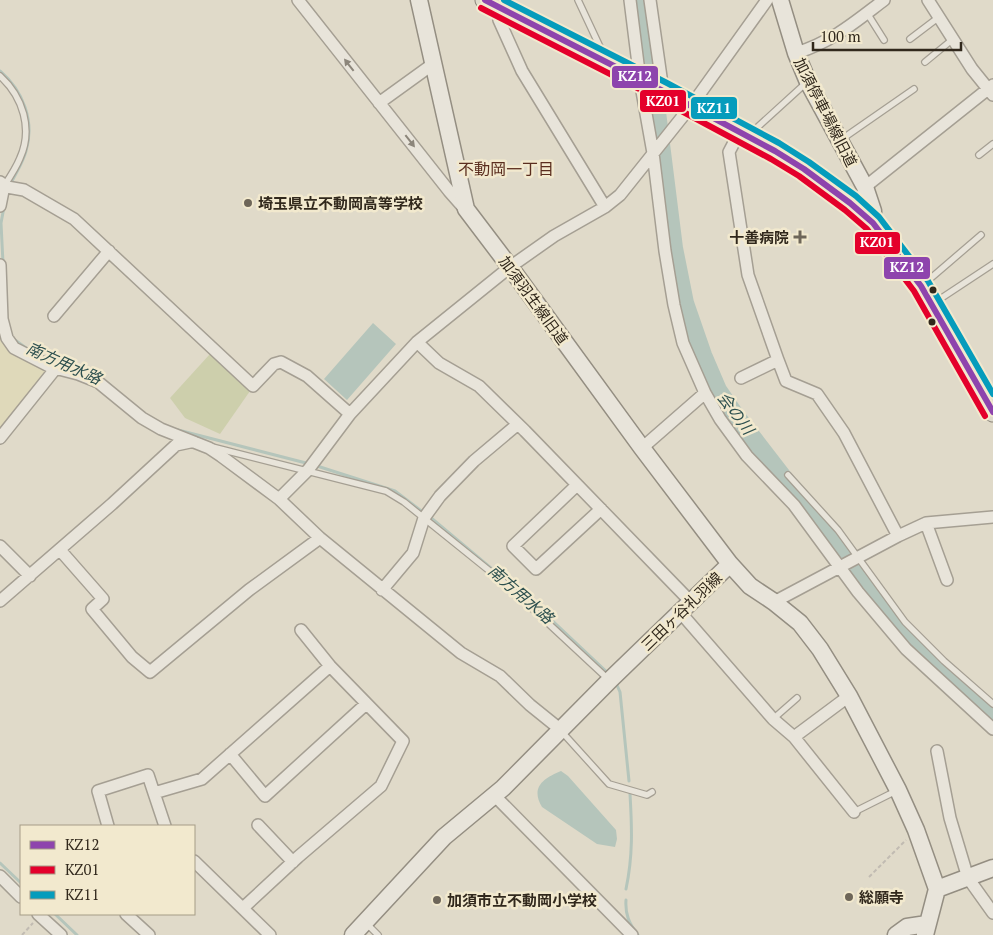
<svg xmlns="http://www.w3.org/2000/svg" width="993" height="935" font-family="'PT Serif','Noto Sans JP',serif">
<rect width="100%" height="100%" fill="#e0dac9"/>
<path fill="#dfd9ba" d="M0,335l7,12 40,24 -47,59z"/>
<path fill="#cdcfac" d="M210,354l40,37 -30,43 -35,-16 -15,-20z"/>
<path fill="#b5c5bb" d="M373,323l23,21 -49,56 -23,-21z
M561,771l7,5 48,54 1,9 -2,8 -18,-3 -55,-37c-12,-20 2,-29 19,-36z"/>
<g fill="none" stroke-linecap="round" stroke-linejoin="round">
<path stroke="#b5c5bb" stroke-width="3" d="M0,71c23,20 35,50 26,80 -3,11 -10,22 -15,32
M3,263l-2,-40 3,-16
M15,340l11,8
M42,356l39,11 22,12 8,7
M178,430l128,33
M317,466l78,25 29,22
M430,517l111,93 68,64
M616,683l4,9 9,89
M0,863l21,20
M626,889c7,-33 6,-61 4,-95
M626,900c-1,14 3,24 12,35
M55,914l22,21"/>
<path stroke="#b5c5bb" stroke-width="18" d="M641,0l12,80 21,168 11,55 18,52 15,35 18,26 111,144 41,49 1,4c32,37 67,70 104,102"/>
<g stroke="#a59f93" stroke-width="8">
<path id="lane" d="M578,0l22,47 1,7
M867,13l17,27
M910,39l29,-22
M925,62l28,-23
M0,76c23,21 33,53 20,82 -4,10 -10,19 -16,28
M750,134l56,-51
M842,139l72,-50
M979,155l14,-11
M924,284l57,-49
M934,303l59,-39
M212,447l174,44 18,11 103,83 101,94
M788,475l50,55 67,92 39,39 49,43
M773,719l24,-21
M562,732l47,52 38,11 5,-3
M854,812l42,-21
M367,924l11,11"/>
</g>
<g stroke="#a59f93" stroke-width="14">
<path id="street" d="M298,0l151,191 15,17
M630,0l10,80 13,73 12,98 9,54 9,38 22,50 15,26 27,37 47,49 64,87 48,57 87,80
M650,0l13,91
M928,0l44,69 21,26
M498,7l1,13 23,51 83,136
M796,53c36,-11 59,-31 88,-53
M379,103l54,-39
M739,133l-10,19 19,123 30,85
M0,182l7,5 17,3 50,29 179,167 21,-22 7,-2 26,14 43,38
M865,187l128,-102
M0,206l4,-20
M0,265l2,54 5,19 7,10 37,19 27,7 20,8 44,36 19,11 48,19 12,8 58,43 41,39 141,115 39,23 30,29 31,25
M54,316l55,-65
M417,342l22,21 40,23 46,45 165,170
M741,378l37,-18 8,21 31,13 27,39 54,103
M0,438l56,-70
M642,448l63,-55
M577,485l-64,61 23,23 65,-60
M279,499l29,-29 42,-56 67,-72 93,-75 44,-31 51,-29 15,-12 71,-89 76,-106
M926,523l21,57
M0,546l30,30
M60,550l43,49 -11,10 40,48 18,15 99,-82 71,-52
M382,590l31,-37 11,-35 16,-22 34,-35 44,-37
M0,601l112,-97 64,-59 14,-3h4
M774,602l124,-66 28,-13 67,-6
M680,612l93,107 21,18 60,75
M794,737l55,-41
M937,751l13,67 18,60 25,35
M230,754l35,42 101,-92
M154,793l48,-14 128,-113
M494,795l138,140
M258,825l35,37
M108,826l-10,-35 50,-16 17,51
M194,861l76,74
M0,876l21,21
M243,908l55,-51 83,-71 22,-45 -73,-75 -29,-36
M38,914l23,21
M126,914l23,21"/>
</g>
<g stroke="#948e82" stroke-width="19">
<path id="secondary" d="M419,0l47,209 44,58 132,181 88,116 20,22 24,16 26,21 20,26 29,47 49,94 18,40 21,59
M780,0l16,53 12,29 57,105 8,24v12
M937,889l56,-21
M353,935l91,-98 59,-49 108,-109 119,-115
M896,935l11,-8 20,-3
M925,935l12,-46"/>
</g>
<g stroke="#8a8479" stroke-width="21">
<path id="primary" d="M485,0l178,91 112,60 29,18 46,34 23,20 48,63 72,126"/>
</g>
<path stroke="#c1bbb2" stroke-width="2" stroke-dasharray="4 2.5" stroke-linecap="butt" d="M869,877l37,-37
M22,935l11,-12"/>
<use href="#lane" stroke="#e8e4da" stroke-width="5.5"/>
<use href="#street" stroke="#e8e4da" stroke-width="11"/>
<use href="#secondary" stroke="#e8e4da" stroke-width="16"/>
<use href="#primary" stroke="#dfdbcc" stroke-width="19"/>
<g stroke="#f2e9ce" stroke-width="10">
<path id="bus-1" d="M485,0l178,91 112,60 29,18 46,34 23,20 48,63 72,126"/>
</g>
<g stroke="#f2e9ce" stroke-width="10">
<path id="bus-2" d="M481,8l178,91 112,60 28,17 46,34 22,19 47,62 71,125"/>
</g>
<g stroke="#f2e9ce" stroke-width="10">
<path id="bus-3" d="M504,0l163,83 112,60 30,19 47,34 23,21 49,64 65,113"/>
</g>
<use href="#bus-1" stroke="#8e44ad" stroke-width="6"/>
<use href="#bus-2" stroke="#e4002b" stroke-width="6"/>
<use href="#bus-3" stroke="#059cbc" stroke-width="6"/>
</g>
<defs><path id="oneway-solid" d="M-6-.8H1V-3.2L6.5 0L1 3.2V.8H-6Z" transform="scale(1.25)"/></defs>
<g fill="#8c867b">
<use href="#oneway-solid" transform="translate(349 65) rotate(-128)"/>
<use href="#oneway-solid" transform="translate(410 141) rotate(52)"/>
</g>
<g fill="#6e6659" stroke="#f2e9ce" stroke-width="2">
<circle cx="248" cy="203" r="5"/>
<path d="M797.5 229.5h5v5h5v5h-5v5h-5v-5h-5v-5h5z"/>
<circle cx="849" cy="897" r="5"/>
<circle cx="437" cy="900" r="5"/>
</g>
<g fill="#31281c" stroke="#f2e9ce" stroke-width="2">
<circle cx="933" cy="290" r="4.5"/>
<circle cx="932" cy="322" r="4.5"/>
</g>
<g text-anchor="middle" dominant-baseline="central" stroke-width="5" stroke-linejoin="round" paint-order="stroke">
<g font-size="15" fill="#31281c" stroke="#f2e9ce">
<text transform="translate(826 112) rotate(63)">加須停車場線旧道</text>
<text transform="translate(534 300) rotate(54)">加須羽生線旧道</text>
<text transform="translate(681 611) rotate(-44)">三田ヶ谷礼羽線</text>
</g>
<g font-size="15" font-weight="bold" fill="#31281c" stroke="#f2e9ce" text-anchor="start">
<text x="258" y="203">埼玉県立不動岡高等学校</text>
<text x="789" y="237" text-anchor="end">十善病院</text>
<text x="859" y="897">総願寺</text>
<text x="447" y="900">加須市立不動岡小学校</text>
</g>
<g font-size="16" fill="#5b2e1f" stroke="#f2e9ce">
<text x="506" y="169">不動岡一丁目</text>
</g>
<g font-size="16" font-style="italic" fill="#2d504f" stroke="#f2e9ce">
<text transform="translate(64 363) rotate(24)">南方用水路</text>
<text transform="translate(736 413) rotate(53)">会の川</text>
<text transform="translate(521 594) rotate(41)">南方用水路</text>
</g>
</g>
<g stroke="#f2e9ce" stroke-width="2">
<rect x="611" y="65" width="48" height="24" rx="5" fill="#8e44ad"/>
<rect x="639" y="89" width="48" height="24" rx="5" fill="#e4002b"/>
<rect x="690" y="96" width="48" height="24" rx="5" fill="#059cbc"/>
<rect x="854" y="231" width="47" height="24" rx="5" fill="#e4002b"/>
<rect x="883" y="256" width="48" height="24" rx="5" fill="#8e44ad"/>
</g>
<g font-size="14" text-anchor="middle" font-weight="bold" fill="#fff">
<text x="635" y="81">KZ12</text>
<text x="663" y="106">KZ01</text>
<text x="714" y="113">KZ11</text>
<text x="877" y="247">KZ01</text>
<text x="907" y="272">KZ12</text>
</g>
<rect x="20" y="825" width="175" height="90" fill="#f2e9ce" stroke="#a59c87"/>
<rect x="30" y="841" width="25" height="8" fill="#8e44ad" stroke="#a59c87"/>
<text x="65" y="850" font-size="15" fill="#31281c">KZ12</text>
<rect x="30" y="866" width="25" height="8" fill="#e4002b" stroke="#a59c87"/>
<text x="65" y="875" font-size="15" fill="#31281c">KZ01</text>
<rect x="30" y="891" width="25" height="8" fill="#059cbc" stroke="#a59c87"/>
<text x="65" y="900" font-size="15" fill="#31281c">KZ11</text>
<path d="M813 42v8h148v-8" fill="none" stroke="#31281c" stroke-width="2.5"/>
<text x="820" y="42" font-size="15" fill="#31281c" stroke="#f2e9ce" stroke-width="4" paint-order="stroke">100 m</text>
</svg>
